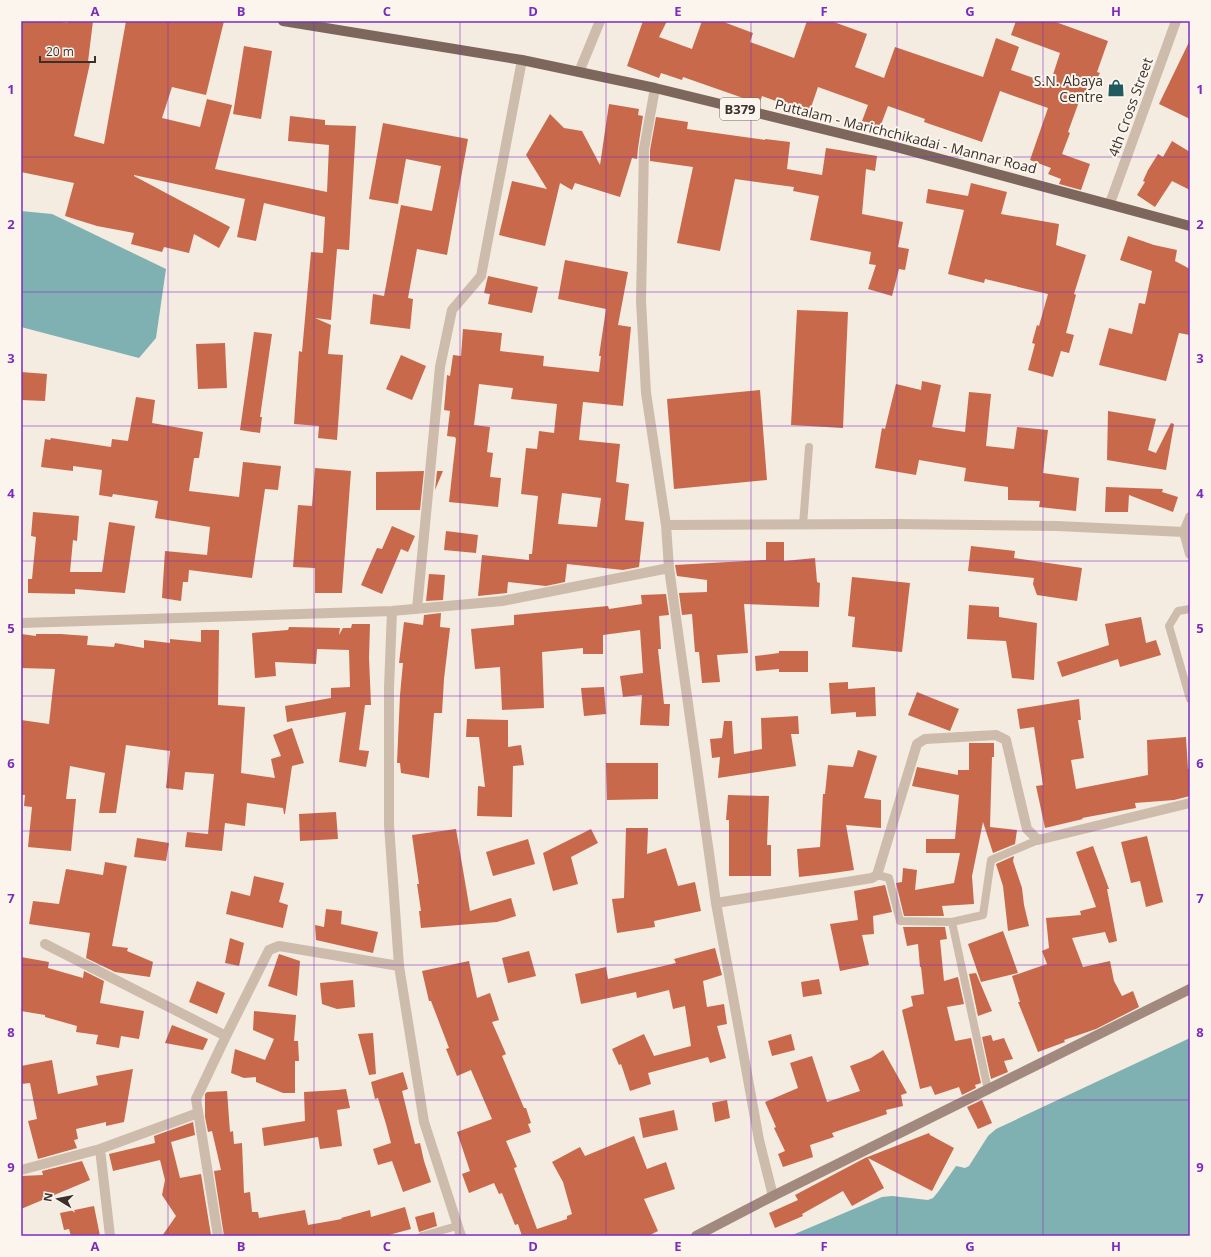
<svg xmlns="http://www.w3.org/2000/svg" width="1211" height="1257" font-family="'Open Sans',sans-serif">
<rect width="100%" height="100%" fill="#f4ebe1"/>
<path fill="#7fb0b2" d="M21,211l31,3 114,55 -10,69 -17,20 -118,-31z
M1190,1038v198h-400l92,-39 10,-1 36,4 5,-2 5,-6 18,-26 9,2 4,-2 19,-30 8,-7z"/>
<path fill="#c8694b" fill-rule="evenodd" d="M21,21h32l15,2v-2h25l-5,41 2,1 -16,73 30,8 22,-123h98l-18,74 -34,-8 -10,31 38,9 7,-28 25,6 -17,64 112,23 2,-47 -41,-4 2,-25 35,4v5l31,1 -7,124 -12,-1 -6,71 -16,-2 16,7 -3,29 15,1 -6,85 -19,-2 1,-12 -25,-2 5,-73 3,1 9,-100 12,1 2,-36 -61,-14 -8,38 -19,-4 8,-38 -111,-24v1l96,51 -11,21 -25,-14 -5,19 -25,-6 -2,5 -31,-8 3,-11 -37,-7 -32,-10 9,-33 -53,-11z
M643,21h24l-8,16 33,12 10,-28h19l32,12 -3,9 44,16 13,-37h24l36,13 -12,33 29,11 11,-31 88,30 13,-39 23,9 -8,23 39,14 10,-31 -49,-18 5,-14h37l55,20 -11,31 3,1 -14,25 -5,-2 -13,36 2,1 -8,21 28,10 -9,26 -22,-6 2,-5 -13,-5 3,-6 -21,-8 18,-52 -48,-17 -18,51 -58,-20 1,-3 -37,-13 -8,21 -18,-6 6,-16 -50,-18 -9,26 -47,-17 -3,9 -13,-4v-2l-63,-22 -1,3 -21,-7 -2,5 -32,-12z
M1190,40v79l-31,-15z
M244,46l28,5 -11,68 -28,-5z
M609,104l30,5 -1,6 5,1 -5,32 -1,11 -5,-1 -12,39 -45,-14 -3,7 -12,-7 -15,63 -46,-11 13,-54 35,8 -21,-34 24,-41 14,14 18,3 18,34z
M656,117l32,5 -1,7 78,11v-1l25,3 -3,27 35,6 4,-27 51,8 -2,15 -9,-2 -4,45 41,8 -5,25 11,2 -4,21 -6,-1 -7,27 -24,-7 8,-24 -7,-1 2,-12 -61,-12 9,-44 -26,-5 1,-4 -59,-8 -15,72 -43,-8 16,-76 -43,-6v-11z
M383,123l85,16 -21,116 -30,-6 -9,49 5,1 -3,30 -40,-5 3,-30 11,2 17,-91 31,6 9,-45 -35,-7 -8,45 -29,-5z
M1172,141l18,11v38l-18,-9 -17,26 -18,-12 8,-13 -2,-1 5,-11 10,-16 5,3z
M971,183l36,9 -6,22 58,10 -3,21 30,10 -12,39 2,1 -10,38 8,2 -5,18 -8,-2 -8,26 -25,-7 7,-26 -3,-1 5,-18 2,1 9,-32 -63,-15 -1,4 -36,-9 16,-64 -38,-7 2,-14 40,7z
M1128,236l26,9 23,5 -2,11 15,8v66l-11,-2 -13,48 -67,-16 10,-37 23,6 7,-31 6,1 7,-33 -32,-11z
M565,260l63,12 -10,53 13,2 -8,79 -40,-4 -4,38 41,4 -4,38 13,2 -4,36 19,2 -5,45 -16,3 -56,-6 -2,18 -19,4 -38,-4 -1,11 -29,3 4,-41 47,5v-6h3l6,-58 -17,-2 5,-46 11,1 2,-18 15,2 3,-29 -46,-5 2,-11 -34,-4 -5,41 16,2 -3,25 6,1 -3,24 11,1 -3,29 -49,-5 7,-63 -1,-2 -8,-1 3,-25 -6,-1 3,-35 3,1 3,-21 8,1 2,-27 39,4 -2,18 44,5 -1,10 56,6 2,-16h-2l7,-47 -48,-10zM562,493l39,5 -4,29 -39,-3z
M488,276l50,11 -6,26 -44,-9 2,-10 -6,-1z
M797,310l51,2 -5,116 -52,-3z
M254,332l18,2 -12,83h2l-2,16 -20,-3z
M225,343l2,45 -29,1 -2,-45z
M401,355l25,11 -14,34 -26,-11z
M21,372l26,2 -2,27 -24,-1z
M922,381l19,4 -9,42 33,5 4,-40 22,2 -5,52 28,3 3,-22 31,3 -5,43 36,5 -3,33 -37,-4 1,-6 -32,-1v-13l-44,-6 2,-13 -47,-8 -3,15 -41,-7 7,-40 3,1 11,-45 25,6z
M760,390l7,90 -93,9 -7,-90z
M136,397l19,3 -3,23 51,9 -4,26h-5l-5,33 50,6 4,-35 38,4 -3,24 -13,-1 -13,89 -63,-8 -1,12h-5l-2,19 -19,-3 3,-47 42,4 3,-28 -55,-9 3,-17 -45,-7 -1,3 -13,-2 3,-25 -29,-4v5l-32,-4 4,-28 5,1 1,-2 60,9 1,-8 16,2z
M1108,411l48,8 -8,31 8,3 15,-30 3,1 -8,46 -59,-10z
M315,468l36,3 -9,122h-27v-25l-22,-1 5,-62 14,1z
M424,471l-4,39h-44v-38z
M437,471h6l-8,19z
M1106,487l57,2 -1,3 16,5 -5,15 -44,-17 -1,17h-23z
M33,512l46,4 -2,25 -4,-1 -3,32h32l7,-50 26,4 -10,67 -50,-4v5l-47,-1v-14h4l4,-42 -5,-1z
M392,526l23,10 -7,16 -7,-3 -19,45 -21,-9 16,-37 5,1z
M446,531l32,4 -2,18 -32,-3z
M766,542h18v19l31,-3 2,24 3,1 -1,24 -75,-3 4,49 -31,2 3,27 -18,1 -3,-31h-4l-3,-38 -10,1 -3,-22 28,-1v-12l-30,-4 -2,-11 91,-5z
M971,546l44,5 -1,7 68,10 -5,33 -40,-6 -4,-11 1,-6 -66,-7z
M429,574l16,1 -2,25 -17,1z
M852,577l58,6 -8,69 -50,-5 3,-30 -7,-1z
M666,594l3,21 -10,1 2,33h-3l6,55h6l-1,22 -29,-1 2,-30 -19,2 -3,-21 23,-3 -3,-43 -37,5v19h-20v-6l-41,4 2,56 -42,2 -2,-43 -25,2 -4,-40 43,-4v-10l94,-9 1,3 33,-5 -1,-9z
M969,605l30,2v10l38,6 -3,57 -22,-2 -6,-37 -39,-2z
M441,613l-1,14 10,1 -6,51 -2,34h-8l-5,65 -28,-5 -1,-10h-3l3,-68 3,-32h-4l5,-41 19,3 1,-10z
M1141,617l5,26 10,-3 5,15 -41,12 -2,-8 -56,18 -5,-15 52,-17 -4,-21z
M352,624h18l-1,34 2,47h-6l-6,45 10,1 -3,16 -27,-5 7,-50 -59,10 -2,-16 46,-8v-10l19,-1 -1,-37 -32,-1 -1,15 -41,-2 1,14 -21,2 -3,-45 36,-3 1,-3 51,1 -1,7 4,-7h8z
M201,630h18l-1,75 27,2 -4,66 34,5 -4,-19 10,-3 -8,-21 19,-7 12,35 -12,3 -7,48h-1l-1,-6 -36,-5 -2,23 -20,-3 -3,28 -37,-4 2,-15 21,2 6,-60 -29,-2 -2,18 -17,-2 4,-37 -44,-6 -10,68h-17l6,-40 -35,-7 -4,33h10l-5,52 -43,-4 4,-40 -8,-1 1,-11h-4v-75l28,4 6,-55 -34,-1v-34l15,2v-2h25l27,2 -1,9 27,2 1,-4 29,5v-8l26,3v-4l31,3z
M779,651h29v21h-29v-3l-23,2 -1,-15 24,-3z
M848,682v7l27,-2 1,29 -20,1v-5l-25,2 -2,-31z
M604,687l2,27 -22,2 -3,-28z
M917,692l42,17 -9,22 -42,-16z
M1079,699l2,21h-3l6,38 -13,2 5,29 72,-14 -1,-35 39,-3 2,32h2v27l-16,4 -39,3 1,5 -54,10 1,1 -38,9 -9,-42 7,-1 -9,-58 -14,2 -3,-20z
M798,716l1,18h-8l5,32 -78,12 2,-21 -8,1 -2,-19 12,-1 2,-17h8l2,33 28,-5 -1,-31z
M467,719l41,1v27l13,-2 3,20 -11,1 -1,51 -35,-1 1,-30 7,1 -6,-50h-13z
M969,743h25v14h-2l-2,70 27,3 -2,14 -22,9 -10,-31 -11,54 2,28 -32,2 2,10h-40l-8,-33 6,-1 1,-14 14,2 -2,20 39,-7 6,-30h-34v-14h29l4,-44 -47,-9 5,-19 41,8v-5h11z
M858,750l19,6 -13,42 17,2v28l-35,-3 8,45 -21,3 -34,4 -2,-28 23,-2 3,-53h2l3,-29 25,2z
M606,763h52v36l-51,1z
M728,795l41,1 -2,49h4v31h-42v-56h-3z
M336,812l2,27 -38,2 -1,-27z
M626,828h22l-1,26 19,-6 12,38 17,-4 6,29 -47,10 1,6 -38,6 -5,-34 12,-1z
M456,829l14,82 41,-13 5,18 -19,6 -76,6 -2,-17h2l-4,-27h2l-7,-49z
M591,829l7,14 -27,14 7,27 -25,7 -10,-38z
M1147,836l16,66 -17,5 -6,-26 -9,2 -10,-41z
M137,838l32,5 -3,18 -32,-4z
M528,839l7,25 -42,12 -7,-24z
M1093,846l16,43h-2l10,52 -8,2 -4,-11 -33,6 11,29 27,-6 4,20 8,15 11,-5 6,16 -43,22 -32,11 1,2 -27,10 -20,-50h2l-8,-26 35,-12 -5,-13 7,-3 -3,-30 35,-3 -1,-4 16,-4 -20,-55z
M1014,856l-1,5 9,27 2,17 5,21 -21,5 -5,-45 -7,-22z
M105,862l22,4 -15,80 16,2 -1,3 26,11 -3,15 -35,-5 -29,-14 4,-25 -61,-9 4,-23 26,3 7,-35 37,6z
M254,876l30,7 -5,19 9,3 -5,23 -57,-14 5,-23 19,5z
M885,885l7,27 -19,4 1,18 -12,1 7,30 -29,6 -10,-47 28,-4 -4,-29z
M326,909l16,2 -1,13 37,8 -5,21 -57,-13 -1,-15 9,2z
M903,927h42l2,12 -7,1 4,41 14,-4 6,27 -17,3 8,34 16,-3 10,45 -6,2 1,3 -14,7 -3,-8 -24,8 -4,-9 -11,3 -18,-79 11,-4 -2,-10 13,-2 -3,-27h-1l-2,-23 -11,2z
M1003,931l15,42 -37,9 -13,-38z
M230,938l14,5 -5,23 -14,-3z
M715,948l7,27 -19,6 4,26 17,-3 3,20 -10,2 9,32 -16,5 -2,-6 -60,16 3,11 -21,7 -9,-27 -2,1 -7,-16 32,-15 10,22 37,-10 -6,-40 -12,3 -4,-19 -32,8 -1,-6 -55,12 -6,-30 31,-7 2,12 68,-16 -2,-4z
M529,951l7,25 -28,7 -6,-25z
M279,954l21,7 -3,35 -29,-10z
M21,957l28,5 -1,6 35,10 1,-7 20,10 -4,22 44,8 -5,28 -18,-3 -2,12 -23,-4 2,-9 -22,-3 1,-6 -32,-9v-2l-24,-4z
M469,961l8,37 13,-5 9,27 -7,2 14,32 -4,2 22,52h2l5,15 -3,1 3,8 -25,9 11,26 -3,1 23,61 30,-10v-3l5,-2 -9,-32 -11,-20 28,-15 5,9 49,-20 13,33 19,-7 9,27 -31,10 14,32 -10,5h-126l-4,-12 -3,1 -13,-32 -3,1 -5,-11 -25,10 -7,-19 8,-3 -13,-39 35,-13 -21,-49 -14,6 -11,-27 3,-1 -18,-47h-2l-7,-30z
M976,973l16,38 -14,5 -9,-42z
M819,979l3,15 -19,3 -2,-15z
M353,980l2,27 -18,2 -15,-5 -2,-21z
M197,981l28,12 -8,21 -28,-12z
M254,1011l42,4 -2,26h4l1,20h-4v32h-12l-27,-11v-5l-12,1 -13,-5 4,-24 30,11 9,-21 -21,-9z
M172,1025l36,14 -5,11 -38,-7z
M373,1033l3,41 -7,1 -11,-41z
M791,1034l4,16 -23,6 -4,-15z
M991,1035l2,6 11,-3 9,21 -9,2 4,11 -17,7 -9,-42z
M883,1050l24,43 -6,2 2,11 -17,4 1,4 -55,19 2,4 -24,8 3,12 -30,10 -5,-13 7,-3 -11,-23 2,-1 -11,-25 33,-14 -8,-25 22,-7 15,46 33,-11 -10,-25 21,-8z
M52,1060l6,34 40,-9 -2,-9 37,-7 -9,53 -18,4v-4l-30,7 2,10 -4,1 3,8 -39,11 -10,-38 9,-2 -7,-36 -9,1v-18z
M403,1072l5,17 -6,2 13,53 5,-1 4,18 7,21 -28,10 -11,-31 -14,4 -5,-16 18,-6 -5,-19 -8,-26 -3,1 -4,-17z
M346,1089l4,19 -13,2 5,36 -22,3 -2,-12 -54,9 -2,-18 43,-7 -1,-29 33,-2z
M227,1091l3,41 3,-1 1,13 8,-1 2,50 6,-1 2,20h6l1,6 46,-8 3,15 34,-6 -1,-1 29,-8 1,7 34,-10 6,22 -26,7h-161l-10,-65 7,-1 -9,-39 -4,1 -3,-15v-23l2,-2z
M727,1100l3,18 -15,4 -3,-19z
M982,1100l10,23 -14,6 -11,-22z
M674,1110l4,20 -35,8 -4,-20z
M193,1122l2,13 -24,7 9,36 21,-4 10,61 -49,1 14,-20 -14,-21 3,-15 -5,-20 -47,11 -4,-17 46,-11 -1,-7z
M929,1133l1,2 24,13 -22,43 -64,-33 16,30 -32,18 -9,-15 -41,23 1,2 -28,12 -6,-15 29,-13 -3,-5 70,-37z
M82,1161l8,19 -69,29v-33l22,-1 -1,-4z
M94,1206l6,30h-29l-2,-7 -5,1 -4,-17z
M434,1212l3,14 -18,6 -4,-15z"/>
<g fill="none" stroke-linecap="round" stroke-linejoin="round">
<path stroke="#cdbbac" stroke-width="8" d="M803,525l6,-78
M1190,609l-12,2 -9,15 21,73
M877,875l12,3 11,43 52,1 31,-7 8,-55 47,-20
M952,922l36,168
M422,1236l35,-10"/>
<path stroke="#cdbbac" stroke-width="10" d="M579,72l21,-51
M655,88l-11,61 -3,152 5,92 20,132 3,43 47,335 43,237 14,56
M1110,203l66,-182
M1190,517l-6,15 6,22
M666,525l231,-1 160,2 127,6
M417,609l23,-242 12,-57 29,-34 41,-216
M392,611l-3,77v137l10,141 25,156 37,114
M21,623l371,-12 110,-10 167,-33
M716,903l156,-25 5,-3 40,-131 8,-5 71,-4 10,5 21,89 11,11 152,-37
M45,944l181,92
M100,1149l10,87
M21,1170l79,-21 98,-36
M218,1236l-22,-137 30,-63 43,-86 10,-4 120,20"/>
<path stroke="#a18a7d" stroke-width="10" d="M696,1236l77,-40 417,-207"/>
<path stroke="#7d675c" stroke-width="10" d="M283,21l239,39 133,28 241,59 294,79"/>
</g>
<path fill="none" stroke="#7b2cbf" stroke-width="1" stroke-opacity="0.55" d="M168,21v1215M314,21v1215M460,21v1215M606,21v1215M751,21v1215M897,21v1215M1043,21v1215M21,157h1169M21,292h1169M21,426h1169M21,561h1169M21,696h1169M21,831h1169M21,965h1169M21,1100h1169"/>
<defs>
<g id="shop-bare" transform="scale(1.38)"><path d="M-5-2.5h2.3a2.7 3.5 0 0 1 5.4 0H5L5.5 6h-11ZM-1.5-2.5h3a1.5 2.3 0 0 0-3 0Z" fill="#1f5a5e" stroke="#fbf5ee" stroke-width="2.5" paint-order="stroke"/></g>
</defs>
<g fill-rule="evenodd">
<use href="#shop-bare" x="1116" y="88"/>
</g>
<g text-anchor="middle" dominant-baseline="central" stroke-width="4" stroke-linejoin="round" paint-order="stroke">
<rect fill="#fbf5ee" stroke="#756b66" stroke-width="1" x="720" y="98" width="40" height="22" rx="3"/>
<g font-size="13" font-weight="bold" fill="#3b302b">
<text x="740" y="109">B379</text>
</g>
<g font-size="14" fill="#3b302b" stroke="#fbf5ee" text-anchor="end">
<text x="1103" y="80">S.N. Abaya<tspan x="1103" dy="16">Centre</tspan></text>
</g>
<g font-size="14" fill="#3b302b" stroke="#fbf5ee">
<text transform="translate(1130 107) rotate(-70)">4th Cross Street</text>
<text transform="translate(906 136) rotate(14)">Puttalam - Marichchikadai - Mannar Road</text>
</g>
</g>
<rect width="1211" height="1257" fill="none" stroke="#fbf5ee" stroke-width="44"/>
<g transform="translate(58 1199) rotate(280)" stroke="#fbf5ee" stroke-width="3" paint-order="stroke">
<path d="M0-3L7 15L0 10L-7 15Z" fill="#3b302b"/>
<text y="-6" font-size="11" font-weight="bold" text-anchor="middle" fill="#3b302b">N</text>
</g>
<path d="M40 56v6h55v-6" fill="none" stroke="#3b302b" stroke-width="2"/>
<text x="46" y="56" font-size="12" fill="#3b302b" stroke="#fbf5ee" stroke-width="3" paint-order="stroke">20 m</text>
<rect x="22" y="22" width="1167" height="1213" fill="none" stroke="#7b2cbf" stroke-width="1.5"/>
<g font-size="13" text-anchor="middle" font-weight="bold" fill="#7b2cbf">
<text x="95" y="16">A</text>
<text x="241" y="16">B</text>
<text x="387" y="16">C</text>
<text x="533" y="16">D</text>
<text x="678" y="16">E</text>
<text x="824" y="16">F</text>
<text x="970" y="16">G</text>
<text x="1116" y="16">H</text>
<text x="11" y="94">1</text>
<text x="1200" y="94">1</text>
<text x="11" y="229">2</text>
<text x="1200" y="229">2</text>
<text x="11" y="363">3</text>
<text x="1200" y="363">3</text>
<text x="11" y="498">4</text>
<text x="1200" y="498">4</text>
<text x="11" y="633">5</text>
<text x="1200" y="633">5</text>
<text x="11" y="768">6</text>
<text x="1200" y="768">6</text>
<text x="11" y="903">7</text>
<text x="1200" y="903">7</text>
<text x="11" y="1037">8</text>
<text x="1200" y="1037">8</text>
<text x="11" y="1172">9</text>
<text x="1200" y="1172">9</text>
<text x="95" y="1251">A</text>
<text x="241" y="1251">B</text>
<text x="387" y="1251">C</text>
<text x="533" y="1251">D</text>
<text x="678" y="1251">E</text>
<text x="824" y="1251">F</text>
<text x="970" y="1251">G</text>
<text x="1116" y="1251">H</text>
</g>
</svg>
